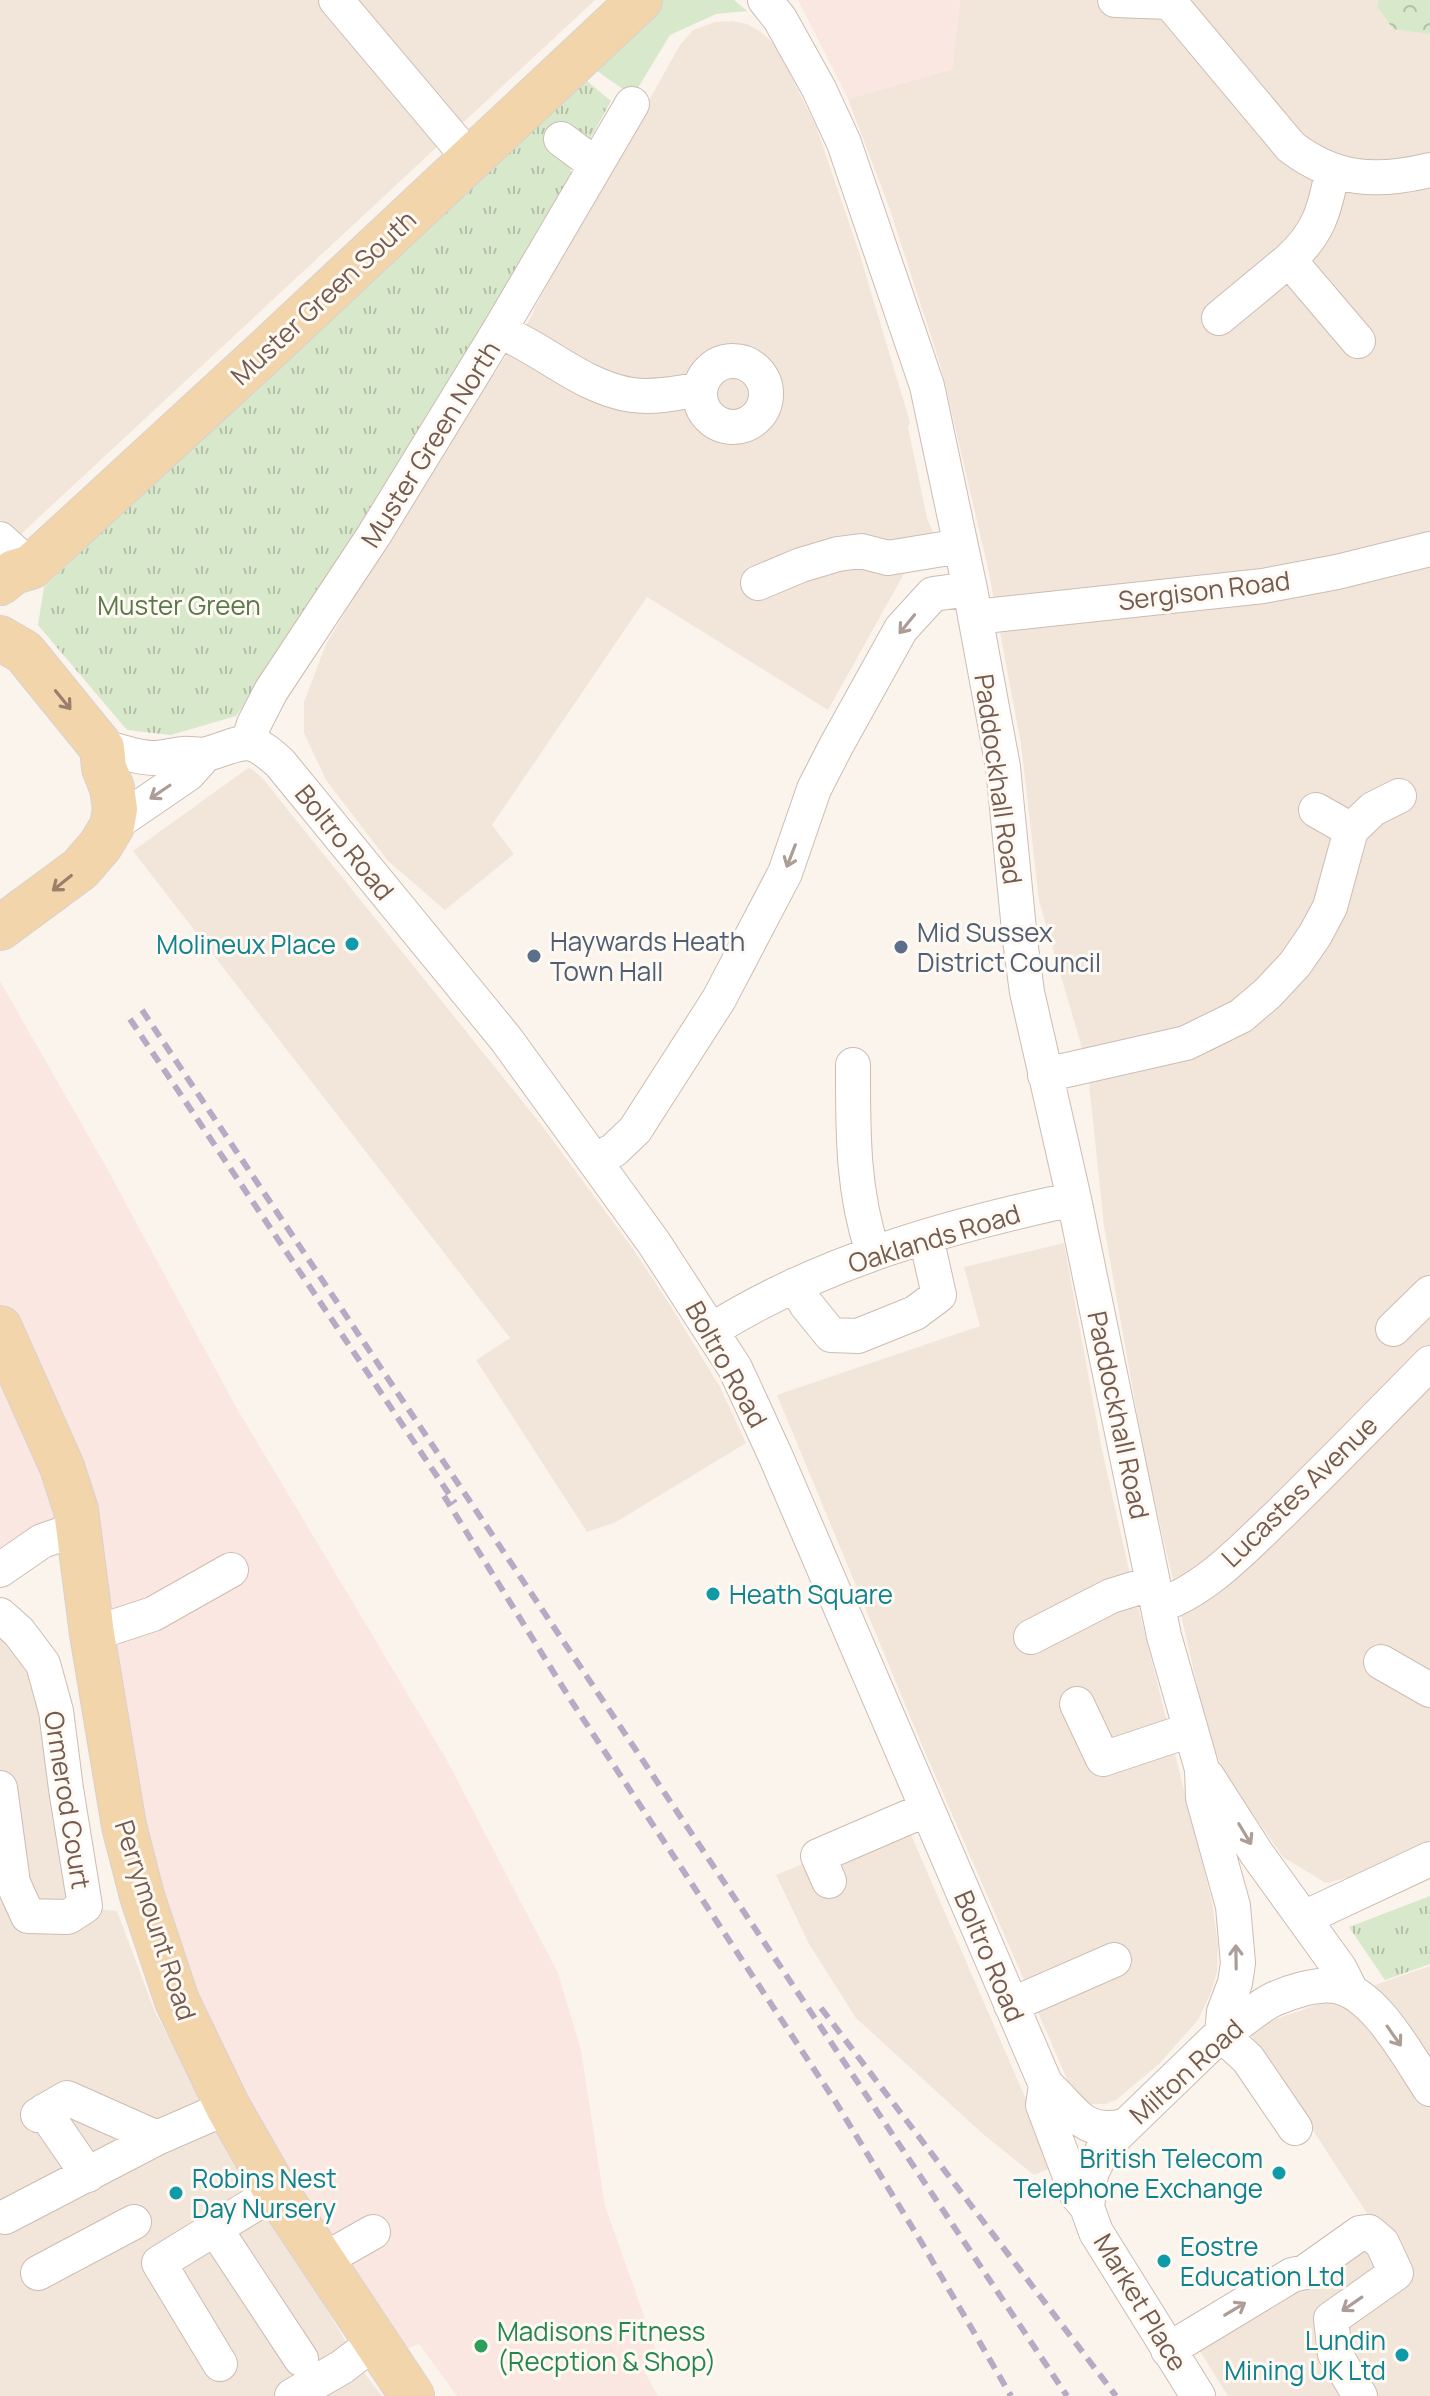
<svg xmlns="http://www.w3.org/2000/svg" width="1430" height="2396" font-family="Manrope,sans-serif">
<defs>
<pattern id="forest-crowns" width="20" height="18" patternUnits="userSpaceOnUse" patternTransform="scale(2)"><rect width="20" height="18" fill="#d8e8cb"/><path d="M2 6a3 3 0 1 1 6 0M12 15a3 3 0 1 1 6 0" fill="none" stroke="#b4bfa7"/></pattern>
<pattern id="park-tufts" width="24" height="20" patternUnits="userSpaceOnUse" patternTransform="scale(2)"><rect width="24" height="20" fill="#d8e8cb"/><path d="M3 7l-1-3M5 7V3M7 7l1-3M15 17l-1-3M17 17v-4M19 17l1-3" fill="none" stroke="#b4bfa7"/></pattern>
</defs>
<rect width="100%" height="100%" fill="#fbf4ec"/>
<path fill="#f2e6db" d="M0,0h595l-574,534 -21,-15z
M960,0h470v1840l-63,33 -41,10 -43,-26 -57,-81 -11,-26 -13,-44 -57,-247 -41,-233 -15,-143 -7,-35 -43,-147 -18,-157 -33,-176 -47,-201 -52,-160 -41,-108 104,-30z
M733,21l14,3 14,8 14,13 41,81 43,126 51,170 -2,5 19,91 9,22 -26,23 -82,147 -181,-113 -155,228 22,29 -69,56 -57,-49 -62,-81 -22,-47v-31l22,-58 163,-267 6,-4 38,-59 1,-5 52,-96 94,-168 13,-15 22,-8z
M248,768l4,1 11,10 280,348 90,122 37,56 50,82 26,56 -130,79 -29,10 -111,-172 34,-22 -377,-487z
M1064,1243l38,207 27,120 83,332 6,43 -1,27 -6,20 -13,28 -38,43 -44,37 -11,4h-14l-15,-8 -6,-10 -148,-341 -145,-350 203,-69 -16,-59z
M0,1629l40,51 36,227 41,4 38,101 67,121 143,241 17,22h-382z
M905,1821l147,338 -4,10 -14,6 -51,-41 -127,-116 -47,-74 -33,-69z
M1430,1966v430h-202l-33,-53 175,-125 -123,-189z"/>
<path fill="#fae7e1" d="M798,0h162l-8,69 -104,30z
M0,981l104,182 132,244 208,348 114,218 23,77 24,156 54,152 -16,11 15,27h-201l-38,-52 -33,13 -160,-248 -102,-283 -47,-296 -77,40z"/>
<path fill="#d8e8cb" d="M662,0h72l13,11 -31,3 -46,21 -37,61 -43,-30z"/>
<path fill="url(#forest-crowns)" d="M1379,0h51v34l-37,-5 -16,-23z"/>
<path fill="url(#park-tufts)" d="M581,76l30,25 -21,38 -27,-9 -13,22 20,14 2,15 -268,438 -68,97 -65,19 -44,-5 -89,-105 6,-38z
M1430,1896v68l-45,16 -36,-53z"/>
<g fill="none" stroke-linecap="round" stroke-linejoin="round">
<g stroke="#cdbcb2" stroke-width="36">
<path id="minor" d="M336,0l134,159
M765,0l15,19 39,70 25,54 83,243 43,203 33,178 17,173 7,52 47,207 90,437 38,133 1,29 30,108 5,57 -3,20 -11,29 -2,21
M1115,0l54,2
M1168,0l123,147c45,34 85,36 139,23
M561,139l35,26
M1289,260c29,-26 36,-50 43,-88
M1219,318l70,-58 69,81
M499,331c45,18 84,57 133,64 23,3 46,-2 68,-6
M700 394a33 33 0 1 1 66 0a33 33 0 1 1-66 0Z
M0,539l31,28
M758,583l43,-18 37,-11 23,-3 27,7 73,-12
M975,617l288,-31 74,-14 93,-23
M248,743l6,-19 17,-33 103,-156 125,-204 133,-227
M102,748c20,2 35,11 55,10 8,-1 17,-3 25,-4 8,-1 17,2 25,0 38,-11 40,-21 73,9l226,276 148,204 81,125 41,89 270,628c28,24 35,51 78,41
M1316,810l35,20
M112,826l76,-52 17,-19
M853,1065c0,64 -1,126 20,187
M1045,1075l141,-32 55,-27 27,-23 27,-29 20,-29 15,-28 21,-77 22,-21 26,-13
M595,1161l19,-11 21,-20 84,-131 66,-126 29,-84 22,-43 65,-117 32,-35 37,-5
M795,1285l11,19 25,31 27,1 57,-23 24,-18 -13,-58
M1393,1329l37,-36
M712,1330c110,-69 237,-104 362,-131
M0,1570l42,-29 35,-12
M1158,1606c47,-15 86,-58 121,-91 51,-50 101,-101 151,-152
M0,1615l19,17 24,32 13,47 10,78 19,117 -17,11 -40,-1 -15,-33 -13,-95
M92,1634l61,-20 78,-44
M1031,1637l80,-41 42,-13
M1381,1662l49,28
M1077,1704l26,55 87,-29
M1207,1776l50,78 83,115 11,22
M829,1881l-11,-25 109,-47
M1304,1918l126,-59
M1011,2005l103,-45
M1221,2034l27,25 47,69
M1046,2085l-3,20 34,90 10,12 9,25 102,164
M44,2111l44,64
M38,2115l29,-17 90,40 71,-31
M1087,2207l4,-33 13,-27 118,-114c19,-9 33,-25 52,-34 16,-7 43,-16 61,-13 40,6 74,72 95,103
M5,2217l152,-79
M214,2227l87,132
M322,2261l51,-29
M38,2273l96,-51
M1168,2350l124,-75 13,-3 55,-39 9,-1 13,11 14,30 -65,46 4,35 25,42
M220,2364l-61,-101 117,-72
M292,2396l50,-29 34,-26"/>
</g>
<g stroke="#d8d1ce" stroke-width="46">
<path id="major" d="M0,583l14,-11 17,-5 238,-219 371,-348
M0,638l24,14 78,96 2,20 8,20 3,21 -3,17 -12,20 -20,23 -80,59
M0,1328l62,139 14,43 16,124 32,192 18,70 35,105 51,106 48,84 136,205"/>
</g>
<use href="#minor" stroke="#fff" stroke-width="34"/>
<use href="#major" stroke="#f3d5ab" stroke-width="44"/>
<path stroke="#b7aac5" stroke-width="6" stroke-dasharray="12 8" stroke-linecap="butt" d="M142,1010l925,1386
M130,1019l325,484
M444,1496l128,206 263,399 88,144 88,151
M821,2008l295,388"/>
</g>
<defs><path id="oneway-shaft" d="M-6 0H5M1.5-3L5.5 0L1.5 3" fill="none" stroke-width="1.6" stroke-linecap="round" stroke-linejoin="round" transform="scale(2)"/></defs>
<g stroke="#ac9d96">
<use href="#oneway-shaft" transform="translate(907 624) rotate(129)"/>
<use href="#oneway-shaft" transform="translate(160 792) rotate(146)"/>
<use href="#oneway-shaft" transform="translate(791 856) rotate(111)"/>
<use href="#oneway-shaft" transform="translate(1245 1834) rotate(59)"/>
<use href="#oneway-shaft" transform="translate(1236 1957) rotate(-91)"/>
<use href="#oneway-shaft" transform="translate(1394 2036) rotate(55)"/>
<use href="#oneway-shaft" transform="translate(1352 2304) rotate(145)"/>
<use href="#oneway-shaft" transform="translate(1235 2309) rotate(-31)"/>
</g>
<g stroke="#9a806b">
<use href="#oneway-shaft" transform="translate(63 700) rotate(51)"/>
<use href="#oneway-shaft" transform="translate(62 883) rotate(141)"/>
</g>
<g fill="#0f9aa8" stroke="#fef9f2" stroke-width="3">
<circle cx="352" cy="944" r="8"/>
<circle cx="713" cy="1594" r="8"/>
<circle cx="1279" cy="2173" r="8"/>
<circle cx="176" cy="2193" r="8"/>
<circle cx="1164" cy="2261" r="8"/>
<circle cx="1402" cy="2355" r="8"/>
</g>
<g fill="#5c6f8a" stroke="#fef9f2" stroke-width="3">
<circle cx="901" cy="947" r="8"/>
<circle cx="534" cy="956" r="8"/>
</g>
<circle fill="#2e9e5b" stroke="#fef9f2" stroke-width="3" cx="481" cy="2346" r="8"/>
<g text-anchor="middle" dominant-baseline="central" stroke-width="6" stroke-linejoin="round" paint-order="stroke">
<g font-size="26" fill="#745b50" stroke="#fef9f2">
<text transform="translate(323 297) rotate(-43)">Muster Green South</text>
<text transform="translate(430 444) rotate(-58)">Muster Green North</text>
<text transform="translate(1204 590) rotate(-7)">Sergison Road</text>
<text transform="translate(999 779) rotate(82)">Paddockhall Road</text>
<text transform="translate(345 842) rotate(51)">Boltro Road</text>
<text transform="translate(934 1238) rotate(-17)">Oaklands Road</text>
<text transform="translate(727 1364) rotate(61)">Boltro Road</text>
<text transform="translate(1119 1415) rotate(78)">Paddockhall Road</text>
<text transform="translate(1299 1491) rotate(-44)">Lucastes Avenue</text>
<text transform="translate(68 1800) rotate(81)">Ormerod Court</text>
<text transform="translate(156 1920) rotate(72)">Perrymount Road</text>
<text transform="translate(990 1956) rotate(67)">Boltro Road</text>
<text transform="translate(1186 2071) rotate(-42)">Milton Road</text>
<text transform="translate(1141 2302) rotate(59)">Market Place</text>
</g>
<g font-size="26" fill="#5a7849" stroke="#fef9f2">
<text x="179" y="605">Muster Green</text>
</g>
<g font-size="26" fill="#4e5e75" stroke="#fef9f2" text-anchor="start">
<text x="917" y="932">Mid Sussex<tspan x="917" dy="30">District Council</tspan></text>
<text x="550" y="941">Haywards Heath<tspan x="550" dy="30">Town Hall</tspan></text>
</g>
<g font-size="26" fill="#0d838f" stroke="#fef9f2" text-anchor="end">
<text x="336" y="944">Molineux Place</text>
<text x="729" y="1594" text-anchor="start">Heath Square</text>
<text x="1263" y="2158">British Telecom<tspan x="1263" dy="30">Telephone Exchange</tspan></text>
<text x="192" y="2178" text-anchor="start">Robins Nest<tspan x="192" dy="30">Day Nursery</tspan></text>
<text x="1180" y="2246" text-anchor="start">Eostre<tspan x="1180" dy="30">Education Ltd</tspan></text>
<text x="1386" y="2340">Lundin<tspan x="1386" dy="30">Mining UK Ltd</tspan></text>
</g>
<g font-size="26" fill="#27864d" stroke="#fef9f2" text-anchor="start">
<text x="497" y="2331">Madisons Fitness<tspan x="497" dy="30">(Recption &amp; Shop)</tspan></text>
</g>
</g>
</svg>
